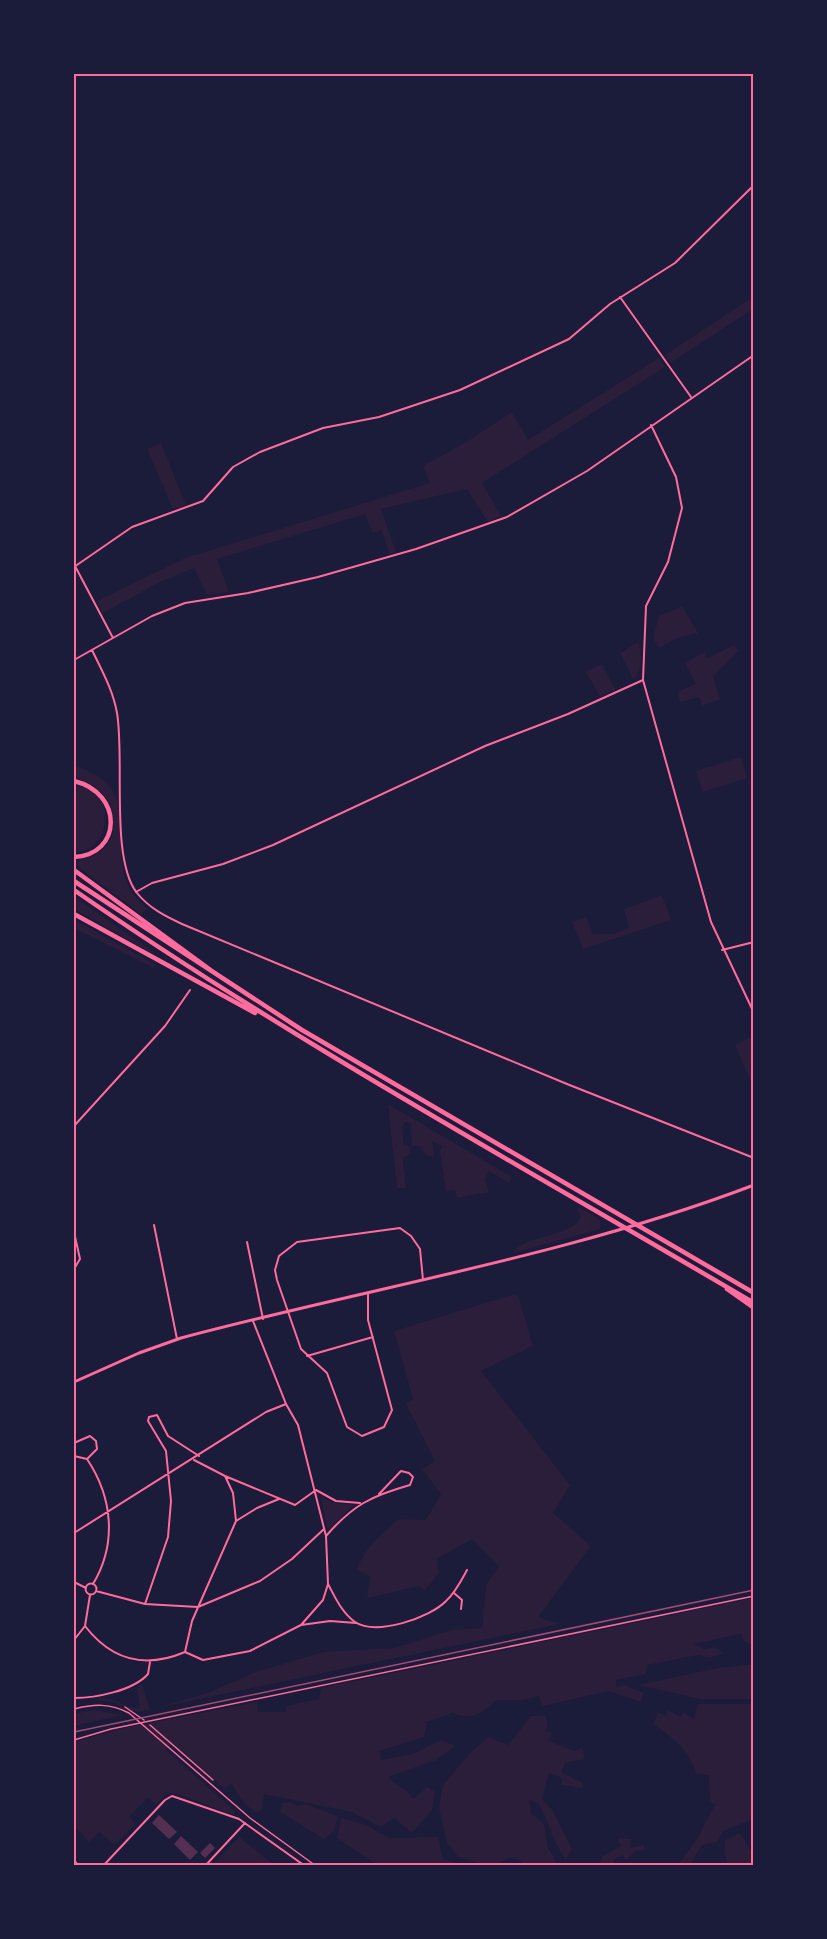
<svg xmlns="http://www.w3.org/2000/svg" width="827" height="1939" font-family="'Exo 2',sans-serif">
<rect width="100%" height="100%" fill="#1b1b3a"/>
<path fill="#2a1e3b" d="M753,297v12l-83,54 -5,-8z
M659,358l6,9 -183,116 19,33 -13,6 -21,-33 -86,20 15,43 -7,2 -7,-24 -9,3 -8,-19 -148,45 12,33 -22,3 -13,-27 -34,14 -57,31 -6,-12 88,-43 245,-75 -7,-17 45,-25 44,-29 16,28z
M161,443l25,62 -13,4 -26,-60z
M682,606l16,27 -18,4 -21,11 -6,-10 6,-22z
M638,642c4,11 5,30 -5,37l-13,-26z
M734,645l4,6 -25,25 7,23 -18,7 -3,-9 -19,5 -2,-10 18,-8 -11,-21 20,-11 2,6z
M602,664l13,25 -15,8 -14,-25z
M741,757l6,21 -44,14 -7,-21z
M74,766c69,19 35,70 53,117 3,10 13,18 20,26l-6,5 -64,-48 3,-7c49,-6 43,-72 -6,-81z
M74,786c42,-2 42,65 0,66z
M662,895l9,25 -88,29 -11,-27 14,-5 7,17h20l16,-6 -5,-19z
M74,897l81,56 -1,1 -80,-45z
M74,919l6,4 76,42 -2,3 -80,-40z
M753,1036v50l-18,-41z
M388,1104l124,73 -3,6 -20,-12 -4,8 4,13 -32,6 -2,-8 -9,1 -6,-40 3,-5 -11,-5 2,16 -8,-2 -7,-9h-7l-1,-23 -6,-1 -3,5 2,17 5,2 1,8 -7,4 3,30h-9z
M579,1207l21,13v9l-87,24c10,-19 61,-15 68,-37l-4,-6z
M515,1294l4,4 14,48 -52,25 89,114 -17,28 38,33 -53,71 21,7 -422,88 -23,-10 -21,-2c21,-7 33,11 47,8l-3,-21 5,-3 8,26 60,-18 43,-19 70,-21 71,-4 58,-18 30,-2 4,-43 13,-19 -27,-27 -35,20 2,14 -14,17 -5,-4 -53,12 3,-22 -13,-6c6,-21 25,-36 42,-51l27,1 15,-26 -19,-25 13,-8 -29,-57 7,-5 -19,-68z
M321,1497l13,6 19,2 -23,24 -3,-2z
M753,1598v47l-8,-3 -4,-8 -47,10 10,5 11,-2 8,6 -13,5 -12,-3 -51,10 -1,9 -30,6v7l9,-2 19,8 -3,9 -32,-11 -67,15 -3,-10 -15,4h-28c-13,13 -24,21 -43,13l-26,9 -3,15 -44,14 1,9 31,-6 30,-14 13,6 -19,14 -48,17c8,9 18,11 26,22l13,-12 8,5 -3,18 -20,23 -18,-15 -13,9 -30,-15 -87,-18 -2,15 -4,4 -13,-8 -14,-22 -6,6 -53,-46 -6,7 69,61 -2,4 -55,-21 -10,-1 -12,11 -8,-6 -19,18 6,8 -20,21 -16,-13 -10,10 -15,-16v-84l50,-14 133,-26 1,10h28v-6l33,-7 2,-11z
M753,1664v35h-53l-62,-14 80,-17z
M698,1704h55v115l-30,12 -6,11 -15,3 -12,20h-12l19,-26 18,-34 -5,-4 -1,-26 -13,-1c-7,-25 -22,-35 -42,-50l4,-12 7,4 3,-6 13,7 2,-5 11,7z
M93,1710l30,5 -49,11v-12z
M531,1716h14l3,6 -2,9 6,2 -3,8 26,10 7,-4 3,12 -20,4 -4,9 22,11 -1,5 -20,-3v-7l-13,-5 -7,26 10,10 20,40 -6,10c-14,-17 -17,-36 -27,-55l-9,-4 1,13 13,11 4,24 10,17h-34l-6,-6 -10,-1 -12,7h-9l-29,-8 -11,-14 -8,-35 4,-23 25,-30 20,-18 20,8z
M290,1802l8,4 7,-2 33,12 -4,15 -10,8 -44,-27 3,-9z
M341,1818l25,7 24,13 48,-1 5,22 19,6h-85l-40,-27z
M740,1833l11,18 2,14h-25l-4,-13 1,-12z
M239,1837l35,28 -61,-1z
M617,1838l14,1 -1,9 14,-3v5l-8,1 -10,9 -3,-5 -7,3 -4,7h-13l4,-9 18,-10z"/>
<path fill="#542f53" d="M159,1815l18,17 -8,7 -17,-16z
M181,1836l17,16 -8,8 -16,-16z
M210,1843l5,5 -10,10 -5,-5z"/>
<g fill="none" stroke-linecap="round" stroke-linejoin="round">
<path stroke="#ff6b9d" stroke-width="1.5" d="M125,1707l19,13
M150,1725l63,55"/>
<path stroke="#ff6b9d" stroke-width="1.5" d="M74,1709c20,-5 36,-6 55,4l121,105 66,48
M74,1740l37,-11 643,-133"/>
<path stroke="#ff6b9d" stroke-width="2" d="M620,297l71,100
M651,425l25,52 6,31 -14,54 -22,44 -3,74 68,242 43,91
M75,566l38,72
M74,567l58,-40 71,-26 30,-34 27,-15 63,-24 56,-11 81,-27 109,-51 41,-35 65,-41 79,-78
M92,650c10,21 21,40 25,63 8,46 -7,146 20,180 12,15 28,23 45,31l385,160 187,74
M74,660l78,-44 33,-13 63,-10 70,-16 98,-28 91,-32 80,-46 167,-116
M136,892l16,-9 71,-19 50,-19 212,-99 83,-32 75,-34
M722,950l32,-8
M74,1126l91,-100 25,-36
M154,1225l23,114
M74,1232l6,27 -6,10
M247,1242l16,77
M368,1294v26l24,90 -8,17 -22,9 -15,-9 -20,-54 -26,-24 -24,-69 -2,-10 4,-14 18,-14 103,-14 11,8 9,13 3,31
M253,1321l33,83 12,21 28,111 2,48 -5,16 -22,25
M307,1356l66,-19
M74,1443l16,-7 6,5 1,8 -10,10 -13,-3
M87,1459c26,39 30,85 6,125
M194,1460l31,16 70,29 21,-15 20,11 24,2
M225,1476l8,17 3,28
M74,1533l192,-121 20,-8
M326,1536c27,-31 45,-40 84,-51l3,-8 -4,-4 -8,-2 -22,23
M74,1582l12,6
M85.5 1589a5.5 5.5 0 1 1 11 0a5.5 5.5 0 1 1-11 0Z
M328,1584c7,13 14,29 27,38 21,14 75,-4 91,-21 9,-8 15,-20 21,-31
M96,1591l49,13 53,3 62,-26 32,-22 32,-30
M454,1593l8,7 -1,9
M90,1595l-5,31c27,35 60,43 100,26l7,-31 44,-100 21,-13 22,-9
M145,1604l23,-67 3,-36 -5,-50 -18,-30 1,-4 8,-2 11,21 31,20
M74,1640l11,-14
M185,1652l18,8 47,-9 51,-26 29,-4 26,2
M74,1698c21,0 59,-7 74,-24l2,-12
M103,1866l62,-66 7,-4 67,23 66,47
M205,1866l40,-43"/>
<path stroke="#ff6b9d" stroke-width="3" d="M74,1382l65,-29 42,-15c191,-51 387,-82 573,-153
M74,1861l4,5"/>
<path stroke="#ff6b9d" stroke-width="4.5" d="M74,781c50,12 48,74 0,76
M74,870l142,104
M74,881l228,149 452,263
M74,890c218,151 451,278 680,413
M74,914l181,99
M727,1289l27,19"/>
<path stroke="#a44b75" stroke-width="1.5" d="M74,1732l680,-142"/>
</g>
<rect width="827" height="1939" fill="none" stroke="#1b1b3a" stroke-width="150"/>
<rect x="75" y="75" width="677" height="1789" fill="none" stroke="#ff6b9d" stroke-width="2"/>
</svg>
